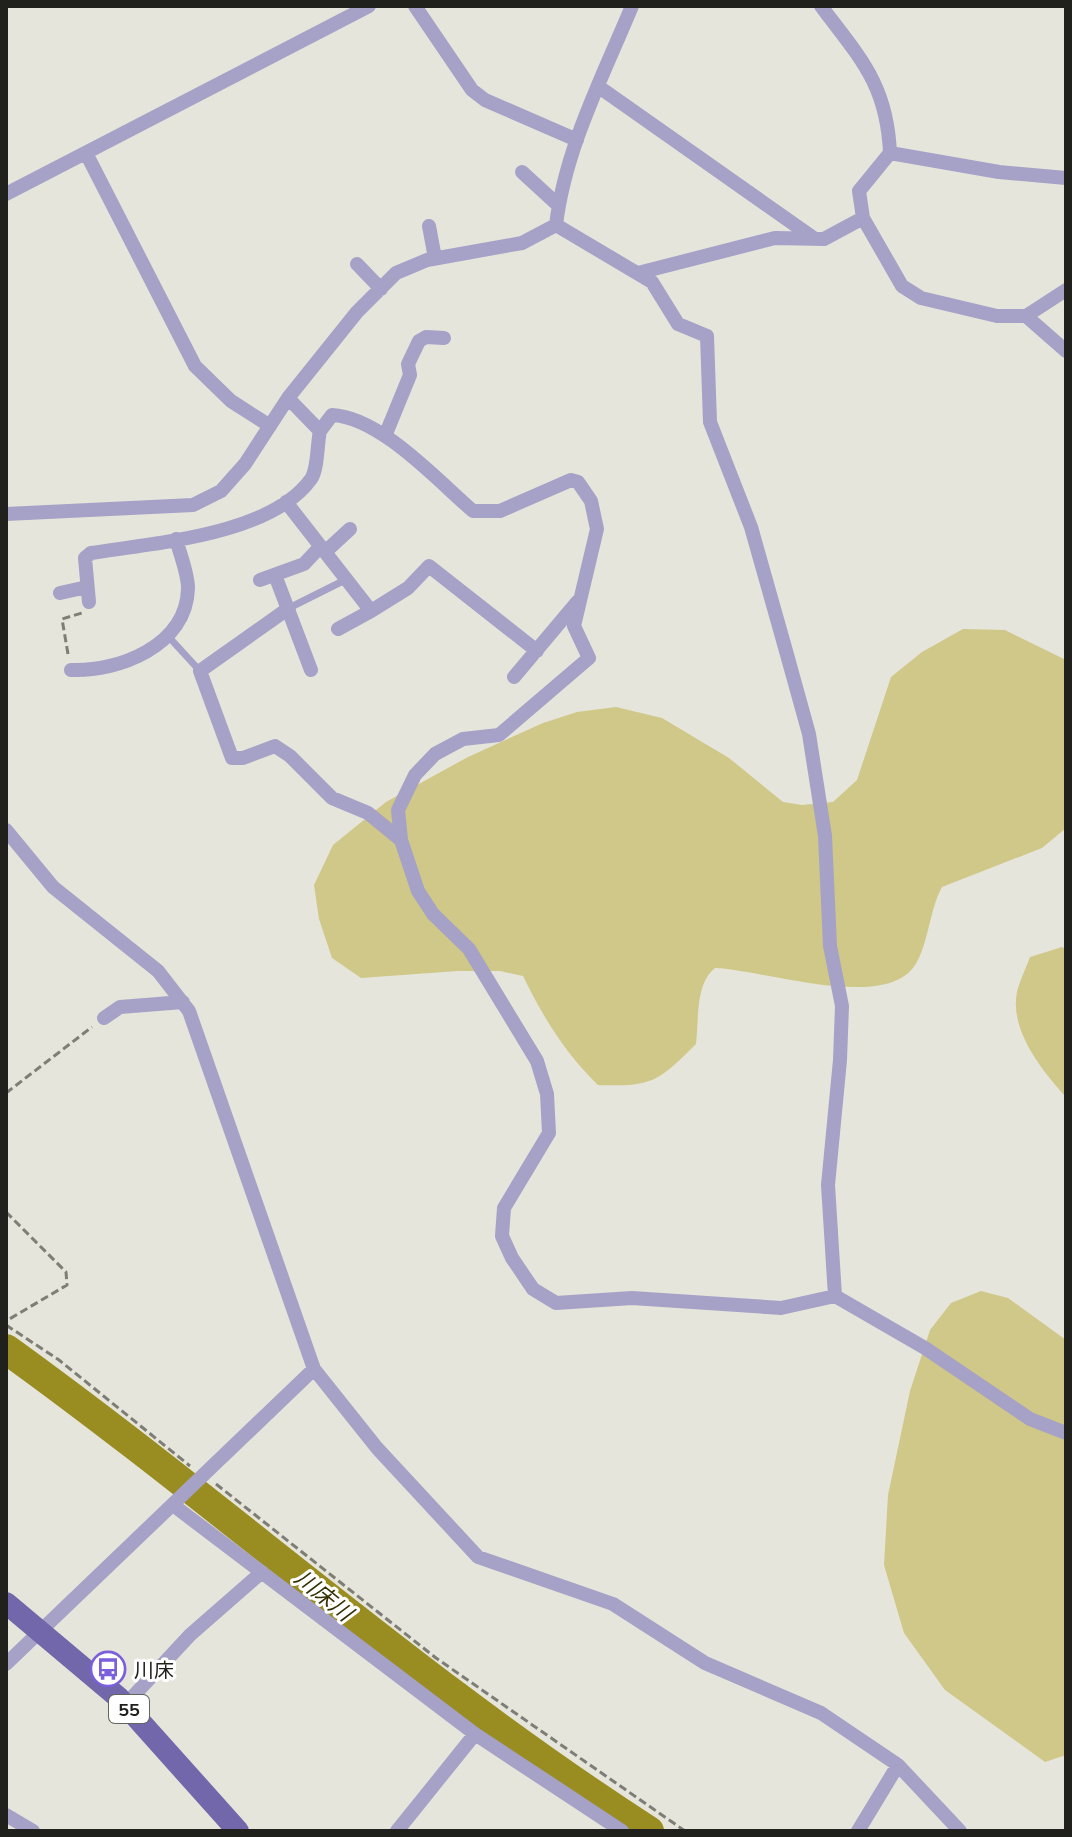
<svg xmlns="http://www.w3.org/2000/svg" width="1072" height="1837" font-family="Mulish,'Noto Sans JP',sans-serif">
<rect width="100%" height="100%" fill="#e6e5db"/>
<path fill="#cfc888" d="M963,629l42,1 61,30v168l-24,20 -100,39c-13,23 -14,62 -29,81 -33,42 -149,2 -198,0 -20,16 -16,52 -19,76 -38,38 -44,43 -98,41 -33,-32 -55,-68 -75,-109l-23,-5h-42l-97,7 -29,-20 -13,-39 -5,-34 19,-40 53,-43 82,-45 75,-34 34,-11 39,-5 46,11 67,40 54,44 19,3 31,-3 24,-22 34,-103 31,-25z
M1062,947l4,2v148c-23,-25 -57,-67 -49,-105 3,-12 9,-24 13,-35z
M981,1291l27,7 58,42v415l-21,7 -100,-72 -41,-57 -20,-68 4,-70 22,-104 20,-61 21,-27z"/>
<g fill="none" stroke-linecap="round" stroke-linejoin="round">
<path stroke="#998d21" stroke-width="30" d="M6,1349c218,157 417,337 643,482"/>
<path stroke="#7e7e77" stroke-width="3" stroke-dasharray="8 4" stroke-linecap="butt" d="M68,654l-6,-35 20,-6
M6,1093l86,-66
M6,1212l60,60 1,13 -61,36
M6,1325l53,35 131,106
M216,1484l220,174 249,173"/>
<path stroke="#a5a1c7" stroke-width="7" d="M289,608l56,-28
M167,635l33,36"/>
<path stroke="#a5a1c7" stroke-width="14" d="M415,6l57,84 13,10 92,40
M821,6c39,52 66,78 69,147l-31,38 4,27 39,68 19,12 76,18h29l40,35
M599,87l216,152
M86,153l109,213 36,35 39,25
M890,153l109,19 67,6
M522,172l36,33
M6,194l363,-188
M556,225l96,57 26,42 29,12 3,86 41,105 35,124 23,83 16,102 5,110 12,60 -2,54 -12,125 7,111
M556,225c9,-76 47,-149 76,-219
M429,226l6,32
M357,264l24,25
M638,273l137,-35 49,1 39,-21
M1026,316l40,-26
M288,398l32,33 12,-16c48,2 105,65 141,96h27l71,-31 7,2 13,19 6,28 -23,97 15,32 -90,77 -36,4 -28,15 -20,21 -17,35 3,30 17,51 15,23 36,35 68,112 10,33 2,39 -45,75 -2,28 10,22 21,31 23,14 76,-5 149,10 54,-12 90,52 105,71 36,14
M385,436l25,-61 -2,-11 11,-23 7,-4 18,1
M286,502l85,109 -33,18
M6,514l187,-9 28,-14 24,-27 43,-66 69,-86 39,-39 31,-13 95,-17 34,-18
M325,552l25,-23
M275,575l36,95
M260,580l44,-16 16,-17
M60,593l27,-6
M89,602l-4,-44 6,-5c63,-10 180,-18 220,-74 7,-10 6,-35 9,-48
M289,608l-89,63 32,87h11l32,-12 15,10 42,42 36,15 33,27
M371,611l37,-23 21,-22 108,85
M71,670c47,2 116,-24 117,-82 0,-15 -8,-34 -12,-49
M514,677l64,-76
M6,830l47,57 105,84 31,40 125,358 63,79 101,109 135,47 92,59 116,50 77,52 62,66
M104,1018l16,-11 63,-5
M173,1505l302,229 147,97
M6,1664l308,-295
M125,1705l65,-70 72,-63
M6,1815l27,16
M397,1831l78,-97
M858,1831l40,-66"/>
<path stroke="#7267ab" stroke-width="22" d="M6,1603l113,95 119,133"/>
</g>
<defs>
<g id="bus-ring" transform="scale(1.8)"><circle r="9.5" fill="#fff" stroke="#7c5fda" stroke-width="1.5"/><path d="M-5-6H5V4H4V6H2V4H-2V6H-4V4H-5ZM-3.5-4V0h7V-4ZM-3.5 1.2v1.5H-2V1.2ZM2 1.2v1.5H3.5V1.2Z" fill="#7c5fda"/></g>
</defs>
<g fill-rule="evenodd">
<use href="#bus-ring" x="108" y="1669"/>
</g>
<g text-anchor="middle" dominant-baseline="central" stroke-width="6" stroke-linejoin="round" paint-order="stroke">
<rect fill="#fff" stroke="#636360" stroke-width="2" x="109" y="1695" width="40" height="28" rx="6"/>
<g font-size="18" font-weight="bold" fill="#20201c">
<text x="129" y="1709">55</text>
</g>
<g font-size="20" fill="#20201c" stroke="#fff" text-anchor="start">
<text x="134" y="1669">川床</text>
</g>
<g font-size="22" font-style="italic" fill="#363104" stroke="#fff">
<text transform="translate(324 1595) rotate(39)">川床川</text>
</g>
</g>
<rect width="1072" height="1837" fill="none" stroke="#20201c" stroke-width="16"/>
</svg>
